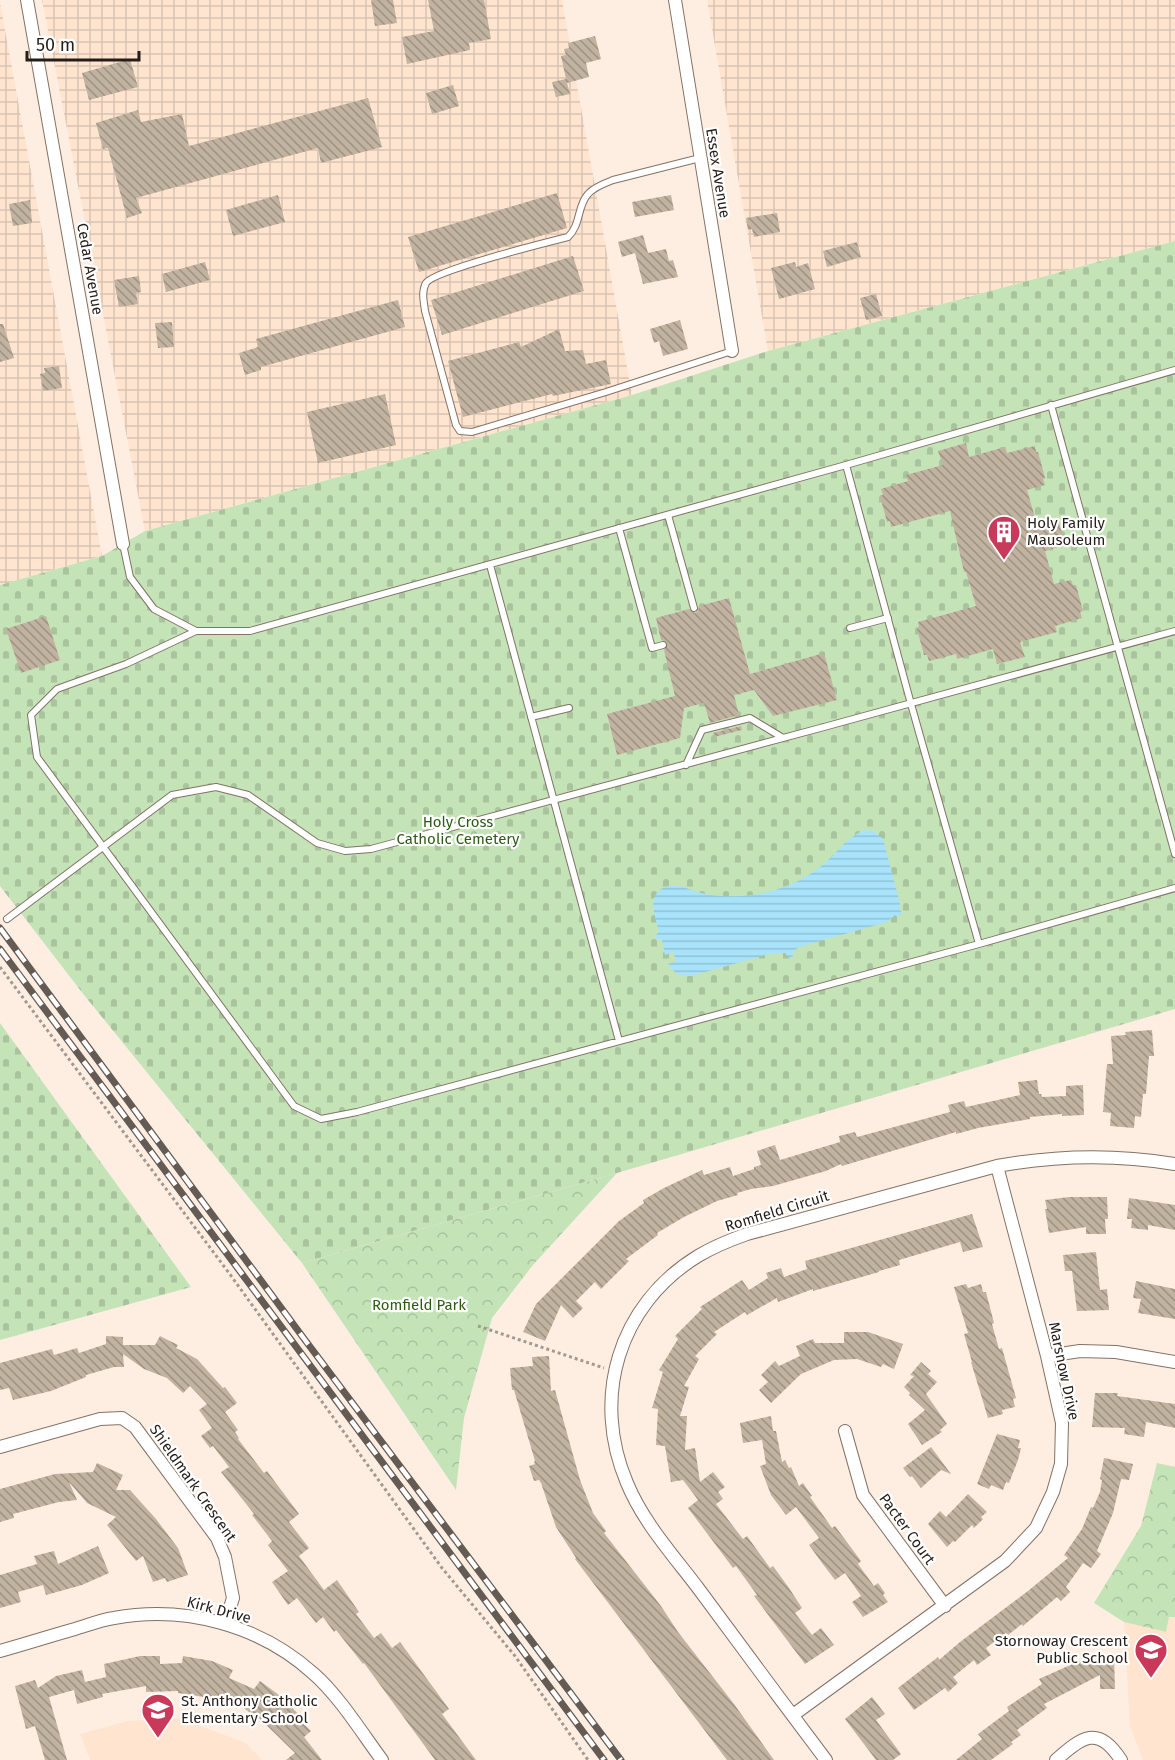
<svg xmlns="http://www.w3.org/2000/svg" width="1175" height="1760" font-family="'Fira Sans',sans-serif">
<defs>
<pattern id="industrial-grid" width="8" height="8" patternUnits="userSpaceOnUse" patternTransform="scale(1.5)"><rect width="8" height="8" fill="#ffe4d0"/><path d="M0 4h8M4 0v8" fill="none" stroke="#dac3b2"/></pattern>
<pattern id="cemetery-stones" width="16" height="16" patternUnits="userSpaceOnUse" patternTransform="scale(1.5)"><rect width="16" height="16" fill="#c4e4b8"/><path d="M2 7V4a2 2 0 0 1 4 0v3zM10 15v-3a2 2 0 0 1 4 0v3z" fill="#a8c39d"/></pattern>
<pattern id="park-crowns" width="20" height="18" patternUnits="userSpaceOnUse" patternTransform="scale(1.5)"><rect width="20" height="18" fill="#c4e4b8"/><path d="M2 6a3 3 0 1 1 6 0M12 15a3 3 0 1 1 6 0" fill="none" stroke="#a8c39d"/></pattern>
<pattern id="water-rules" width="6" height="5" patternUnits="userSpaceOnUse" patternTransform="scale(1.5)"><rect width="6" height="5" fill="#a9e3fb"/><path d="M0 2.5h6" fill="none" stroke="#91c2d6"/></pattern>
<pattern id="building-back-hatch" width="6" height="6" patternUnits="userSpaceOnUse" patternTransform="scale(1.5)"><rect width="6" height="6" fill="#c2b3a1"/><path d="M-1 5l2 2M0 0l6 6M5-1l2 2" fill="none" stroke="#9d9182"/></pattern>
</defs>
<rect width="100%" height="100%" fill="#feeee2"/>
<path fill="#ffe4d0" d="M1169,1616l6,1v143h-32l-13,-34 -6,-104 42,10z
M179,1718l67,25 16,17h-172l-10,-26 48,-13z"/>
<path fill="url(#industrial-grid)" d="M42,0h520l70,395 -487,136z
M707,0h468v241l-407,110z
M0,3l102,553 -102,29z"/>
<path fill="url(#cemetery-stones)" d="M1175,241v768l-558,164 -315,90 -218,-268 -84,-109v-301l102,-29 43,-25 487,-136 136,-44z
M0,1023l191,264 -191,53z"/>
<path fill="url(#park-crowns)" d="M617,1173l-84,92 -41,53 -28,100 -8,72 -154,-227z
M1157,1463l18,4v150h-6l-3,15 -42,-10 -30,-19 47,-77z"/>
<path fill="url(#water-rules)" d="M864,830l10,1 9,8 17,64 -1,6 3,3 -2,5 -5,-2 -8,7 -88,25 -6,5v4l-4,2 -4,-5h-12l-82,23c-12,0 -16,-2 -23,-12l8,-3 -3,-9 -8,3 -3,-15 -6,-1 -1,-3 4,-4c-3,-13 -12,-33 2,-43 5,-3 12,-4 18,-3 7,1 14,5 22,7 15,4 34,4 50,2 28,-3 58,-16 78,-36 12,-11 20,-22 35,-29z"/>
<path fill="url(#building-back-hatch)" d="M371,0h22l4,23 -22,3z
M428,0h56l7,39 -22,4 1,7 -63,14 -5,-27 32,-6z
M595,36l6,23 -15,4 3,14 -22,6 3,11 -14,3 -4,-15 14,-3 -5,-23 5,-1 -2,-6 5,-1 -1,-5z
M130,59l8,28 -49,13 -7,-27z
M453,85l6,21 -27,8 -6,-21z
M368,98l14,49 -61,16 -3,-15 -182,50 6,15 -15,5 -19,-70 -5,1 -7,-26 42,-13 3,12 41,-8 7,32z
M557,193l10,35 -148,44 -11,-35z
M278,195l7,27 -52,14 -7,-26z
M671,195l3,15 -39,7 -3,-15z
M30,200l2,23 -19,3 -4,-22z
M777,213l3,19 -26,5 -2,-8 -4,1 -2,-12z
M643,235l5,18 18,-4 3,12 4,-1 5,17 -35,7 -8,-31 -13,4 -4,-15z
M857,242l4,15 -34,10 -4,-16z
M573,256l11,35 -142,44 -11,-35z
M205,262l5,18 -44,12 -4,-18z
M795,262l1,5 12,-4 7,26 -36,10 -8,-31z
M139,276l2,16 -5,1 2,11 -19,3 -5,-27z
M876,294l6,22 -16,4 -6,-22z
M398,300l7,27 -144,40v3l-16,5 -6,-22 19,-6 -2,-8z
M680,320l8,29 -25,7 -4,-15 -5,2 -4,-14z
M172,322l2,25 -16,1 -3,-25z
M0,324h3l11,34 -14,4z
M559,329l6,22 18,-1 3,14 20,-4 5,24 -58,12 -1,-2 -89,23 -15,-56 71,-19 2,5z
M59,366l3,22 -19,3 -3,-17 5,-1 -1,-5z
M385,394l11,51 -78,18 -11,-51z
M966,443l3,14 36,-10 2,6 28,-7 1,6h2l7,26 -2,1 2,6 -18,5 10,34 21,-6 7,27 -20,6 9,33 17,-4 2,5h3l7,26 -3,1 2,6 -27,8 2,6 -37,10 5,15 -28,7 -4,-15 -36,10 -1,-5 -27,7 -2,-6h-3l-7,-26 2,-1 -1,-6 58,-16 -10,-34h-2l-14,-61 -59,16 -1,-6 -3,1 -7,-26 3,-1 -2,-6 27,-8 -2,-6 37,-10 -5,-14z
M729,598l21,76 74,-21 13,47 -64,16 -19,-26 -20,5 5,20 -29,8 -6,-20 -20,5 -4,30 -63,17 -10,-41 68,-18 -11,-46 4,-6 -2,-3 -5,-1 -5,-22 33,-9 6,4 3,-2 1,-5z
M46,616l14,44 -39,13 -15,-44z
M741,726l1,4 -28,7 -1,-4z
M1152,1030l2,26h-5l-3,38h-3l-2,23 -6,-1 -1,12 -24,-2 1,-13 -8,-1 4,-48h6l-2,-28 15,-1 -1,-3z
M1037,1080l2,14h2l1,3 24,-1v-10l17,-1 1,30 -22,1v-2l-32,3v2l-52,9 -22,6v-2l-114,34 -1,-2 -15,7 -53,15 -22,3 -14,4 1,2 -21,6 -33,16 -27,16 1,2 -32,24 3,2 -28,28 -6,-7 -19,19 7,7 -10,10 -12,-13 -16,36 -22,-9 13,-28 83,-83 25,-18 -1,-3 21,-12 38,-18 2,5 26,-8 3,9 21,-7v-2l7,-2 -4,-14 18,-6 5,15 60,-18 -1,-6 16,-4 2,5 93,-25 -2,-7 16,-4 2,6 54,-12 -2,-13z
M1069,1197h38l1,22h-3l1,15h-20v-7l-37,6 -4,-24h2l-2,-9z
M1129,1198l46,7v25l-27,-5v5l-17,-2 1,-9h-5z
M972,1214l11,33 -20,5 -3,-10 -61,18 1,5 -21,6v1l-66,19v-2l-35,13 -1,-4 -30,17 -2,-3 -31,20 3,2 -22,22 4,3 -15,27 5,1 -9,29h7l-2,34 10,-2 5,34 13,-10 12,15 -7,5 5,7 -7,5 27,35 4,-3 23,32 3,-2 16,22 13,20 -7,5 17,22 9,-7 13,17 -29,19 -51,-68 3,-1 -21,-29 -3,2 -45,-60 10,-8 -15,-20 -12,2 -6,-36 -9,-1 2,-36 -6,-1 11,-36 -4,-2 19,-31 -3,-3 27,-27 -2,-2 42,-27 7,10 19,-12 -2,-5 15,-5 3,9 23,-8 -2,-8z
M1096,1252l4,38 7,-1 2,21 -32,1 -5,-40h-7l-2,-16z
M1136,1281l39,8v30l-37,-6 3,-14 -8,-1z
M966,1284l2,4 13,-4 2,8h3l8,31 -2,1 7,25 3,-1 14,50 -3,1 2,8 -13,3 1,4 -15,4 -17,-56h1l-8,-28 4,-1 -14,-46z
M844,1332h24l35,12 -9,25 -11,-5 -2,3 -24,-8 -23,1 -33,14 -30,29 -12,-13 9,-8 -7,-7 14,-14 4,5 21,-10 -4,-10 17,-7 2,4h29z
M106,1336l17,1v8h32l5,-9 18,9 -2,3 21,11 26,29 2,-1 12,16 -12,9 13,18 -3,2 4,6 -1,1 26,34 3,-2 32,43 -10,8 20,26 -10,8 25,34 13,-10 22,32 -3,2 18,24 7,-5 11,15 8,-6 49,67 -7,5 34,46h-41l-71,-97 -1,1 -27,-34 -2,2 -11,-15 -7,6 -19,-25 -9,7 -16,-23 16,-11 -20,-26 4,-4 -20,-26 2,-1 -33,-42 8,-5 -16,-21 -3,2 -9,-12 11,-8 -13,-18 8,-6 -17,-18 -7,7 -16,-15 -23,-9 -21,-15 1,13h-10l-28,8v2l-35,14 -38,9 -4,-12 -9,2v-27l52,-14 2,6 23,-7 2,5 27,-9z
M549,1356l2,35 4,-1 25,90 13,33 13,18 -2,2 57,73 17,26 56,72 40,56h-47l-152,-201 1,-1 -20,-31 -15,-44 -2,-3 -5,1 -5,-15 6,-2 -1,-2 1,-1 -21,-71h-2l-2,-22 23,-2 -1,-9z
M921,1362l10,9 -3,3 9,8 -11,12 21,30 -7,6 2,2 -20,13 -14,-21 17,-14 -16,-15 1,-2 -6,-6 10,-11 -4,-1z
M1095,1393h23l-1,3 58,8v24l-29,-6 -2,15 -20,-3 1,-6 -33,-1z
M771,1416l2,15h3l6,31 3,-2 4,8 2,-1 8,19 4,-3 9,13 -2,1 22,31 3,-2 26,35 -3,3 16,22 4,-3 7,10 -2,2 5,7 -25,15 -11,-15 9,-6 -16,-23 -10,7 -13,-17 -13,-18 10,-7 -23,-31 -10,8 -15,-20 -11,-29 6,-2 -4,-24 -19,3 -3,-20z
M997,1434l23,6 -2,8h3l-3,12 -9,23 -3,-1 -3,8 -12,-5 -2,4 -12,-5z
M931,1447l20,27 -10,-4 -20,18 -9,-12 -2,1 -7,-9z
M1104,1458l29,6 -4,16 -8,-1 -8,34 -16,38 4,3 -10,14 -8,-5 -17,24 4,5 -9,9 -4,-4 -34,29 -1,-2 -14,11 -2,-2 -20,15 5,7 -14,10 -3,-5 -21,17 5,6 -10,9 -3,-4 -31,22 -16,-22 40,-31 1,3 21,-18 68,-51 40,-33 -4,-3 18,-26 9,-22 2,1 7,-16 2,-12 -2,-1z
M97,1463l26,12 -7,15h14l26,29 22,29 10,27 -21,7 -2,-4 -12,4 -10,-26 -7,5 -29,-36 9,-8 -29,-14 -18,-21 8,18 -18,2 -46,12 1,4 -14,4v-33l55,-15 38,-2z
M968,1494l19,18 -6,5 2,2 -9,9 -2,-3 -17,17 -2,-1 -6,6 -19,-23 12,-13 6,6z
M98,1546l11,27 -27,12 -36,10 -3,-10 -25,7 3,10 -21,6v-33l37,-11 -3,-8 20,-5 4,13z
M140,1656h20v8l22,-1 1,-7 29,5 21,9 -4,8 25,11 6,-8 23,17 18,19 -2,2 12,12 -7,6 18,23h-36l9,-7 -41,-40 -1,2 -20,-15 -4,8 -25,-11 -26,-4v-2l-32,1v-6l-44,8 1,3 -26,7 -3,-14 -25,7 18,63h-22l-10,-34 -9,3 -11,-43 20,-6 3,8 18,-12 26,-6 3,12 21,-5 -2,-13z
M1114,1657l1,32h-15v-14l-56,29 3,4 -30,22 4,5 -10,7 2,2 -22,16h-35l26,-21 -4,-5 31,-23 -2,-4 35,-23 -3,-5 47,-21z
M872,1697l13,17 -9,6 25,34 -8,6h-17l-31,-41z"/>
<g fill="none" stroke-linecap="round" stroke-linejoin="round">
<g stroke="#837265" stroke-width="8">
<path id="service" d="M700,158l-87,22c-8,3 -19,7 -25,14 -11,12 -7,31 -20,43 -20,5 -135,34 -142,46 -5,9 -2,19 -1,28l31,114 4,6 12,1 134,-40 126,-41
M1175,370l-329,95 -596,166h-54l-70,33 -69,25 -26,26 6,42 257,349 27,13 36,-7 622,-168 196,-56
M1051,405l124,449
M846,465l65,239 68,240
M668,515l26,93
M619,528l33,120 11,-3
M123,544l7,33 24,32 42,22
M490,565l129,476
M850,628l38,-10
M531,717l38,-9
M686,765l16,-35 48,-12 33,20
M7,919l165,-124 44,-8 32,8 69,48 28,8 26,-2 453,-122 351,-96"/>
</g>
<g stroke="#837265" stroke-width="14">
<path id="minor" d="M27,0l96,544
M675,0l57,351
M1047,1356l33,-5 36,1 59,10
M845,1431l18,64 82,111
M0,1447l100,-28 22,-1 13,9 82,111 8,19 8,41 -8,26
M0,1651c25,-7 50,-15 75,-22 13,-4 26,-9 39,-11 71,-13 146,7 200,56 25,22 48,59 68,86
M793,1715l212,-154 31,-33 17,-36 8,-28 1,-41 -15,-67 -50,-190
M826,1760c-43,-57 -86,-115 -128,-172 -25,-33 -55,-66 -71,-105 -36,-85 -9,-178 71,-227 15,-9 32,-16 49,-22l250,-68c60,-11 118,-12 178,-2
M1056,1760c26,-23 42,-36 65,0"/>
</g>
<path stroke="#a4988f" stroke-width="3" stroke-dasharray="3 3" stroke-linecap="butt" d="M0,967l229,306 213,295 73,88 73,104
M478,1326l126,42"/>
<use href="#service" stroke="#fff" stroke-width="6"/>
<use href="#minor" stroke="#fff" stroke-width="12"/>
<g stroke="#645b54" stroke-width="7">
<path id="rail" d="M0,928l305,412 316,420
M0,949l604,811"/>
</g>
<use href="#rail" stroke="#fff" stroke-width="4.5" stroke-dasharray="14" stroke-linecap="butt"/>
</g>
<defs>
<g id="building-pin" transform="scale(1.725)"><path d="M0 17L-7.5 6A9.5 9.5 0 1 1 7.5 6Z" fill="#c8395a" stroke="#fff"/><path d="M-4-6H4V6H1V3H-1V6H-4ZM-2.5-4.3h1.7v1.8h-1.7ZM.8-4.3h1.7v1.8H.8ZM-2.5-1h1.7V.8h-1.7ZM.8-1h1.7V.8H.8Z" fill="#fff"/></g>
<g id="school-pin" transform="scale(1.725)"><path d="M0 17L-7.5 6A9.5 9.5 0 1 1 7.5 6Z" fill="#c8395a" stroke="#fff"/><path d="M0-5L7-2L0 1L-7-2ZM-4 1L0 2.5L4 1V4Q0 6-4 4Z" fill="#fff"/></g>
</defs>
<g fill-rule="evenodd">
<use href="#building-pin" x="1004" y="532"/>
<use href="#school-pin" x="1151" y="1650"/>
<use href="#school-pin" x="158" y="1710"/>
</g>
<g text-anchor="middle" dominant-baseline="central" stroke-width="4.5" stroke-linejoin="round" paint-order="stroke">
<g font-size="15" fill="#241d18" stroke="#fff">
<text transform="translate(718 173) rotate(81)">Essex Avenue</text>
<text transform="translate(90 269) rotate(80)">Cedar Avenue</text>
<text transform="translate(777 1211) rotate(-17)">Romfield Circuit</text>
<text transform="translate(1064 1371) rotate(78)">Marsnow Drive</text>
<text transform="translate(193 1483) rotate(55)">Shieldmark Crescent</text>
<text transform="translate(907 1529) rotate(54)">Pacter Court</text>
<text transform="translate(219 1610) rotate(15)">Kirk Drive</text>
</g>
<g font-size="15" fill="#241d18" stroke="#fff" text-anchor="start">
<text x="1027" y="523">Holy Family<tspan x="1027" dy="17">Mausoleum</tspan></text>
<text x="1128" y="1641" text-anchor="end">Stornoway Crescent<tspan x="1128" dy="17">Public School</tspan></text>
<text x="181" y="1701">St. Anthony Catholic<tspan x="181" dy="17">Elementary School</tspan></text>
</g>
<g font-size="15" fill="#2d5d14" stroke="#fff">
<text x="458" y="822">Holy Cross<tspan x="458" dy="17">Catholic Cemetery</tspan></text>
<text x="419" y="1305">Romfield Park</text>
</g>
</g>
<path d="M27 51v9h112v-9" fill="none" stroke="#241d18" stroke-width="3"/>
<text x="36" y="51" font-size="18" fill="#241d18" stroke="#ffffff" stroke-width="4.5" paint-order="stroke">50 m</text>
</svg>
